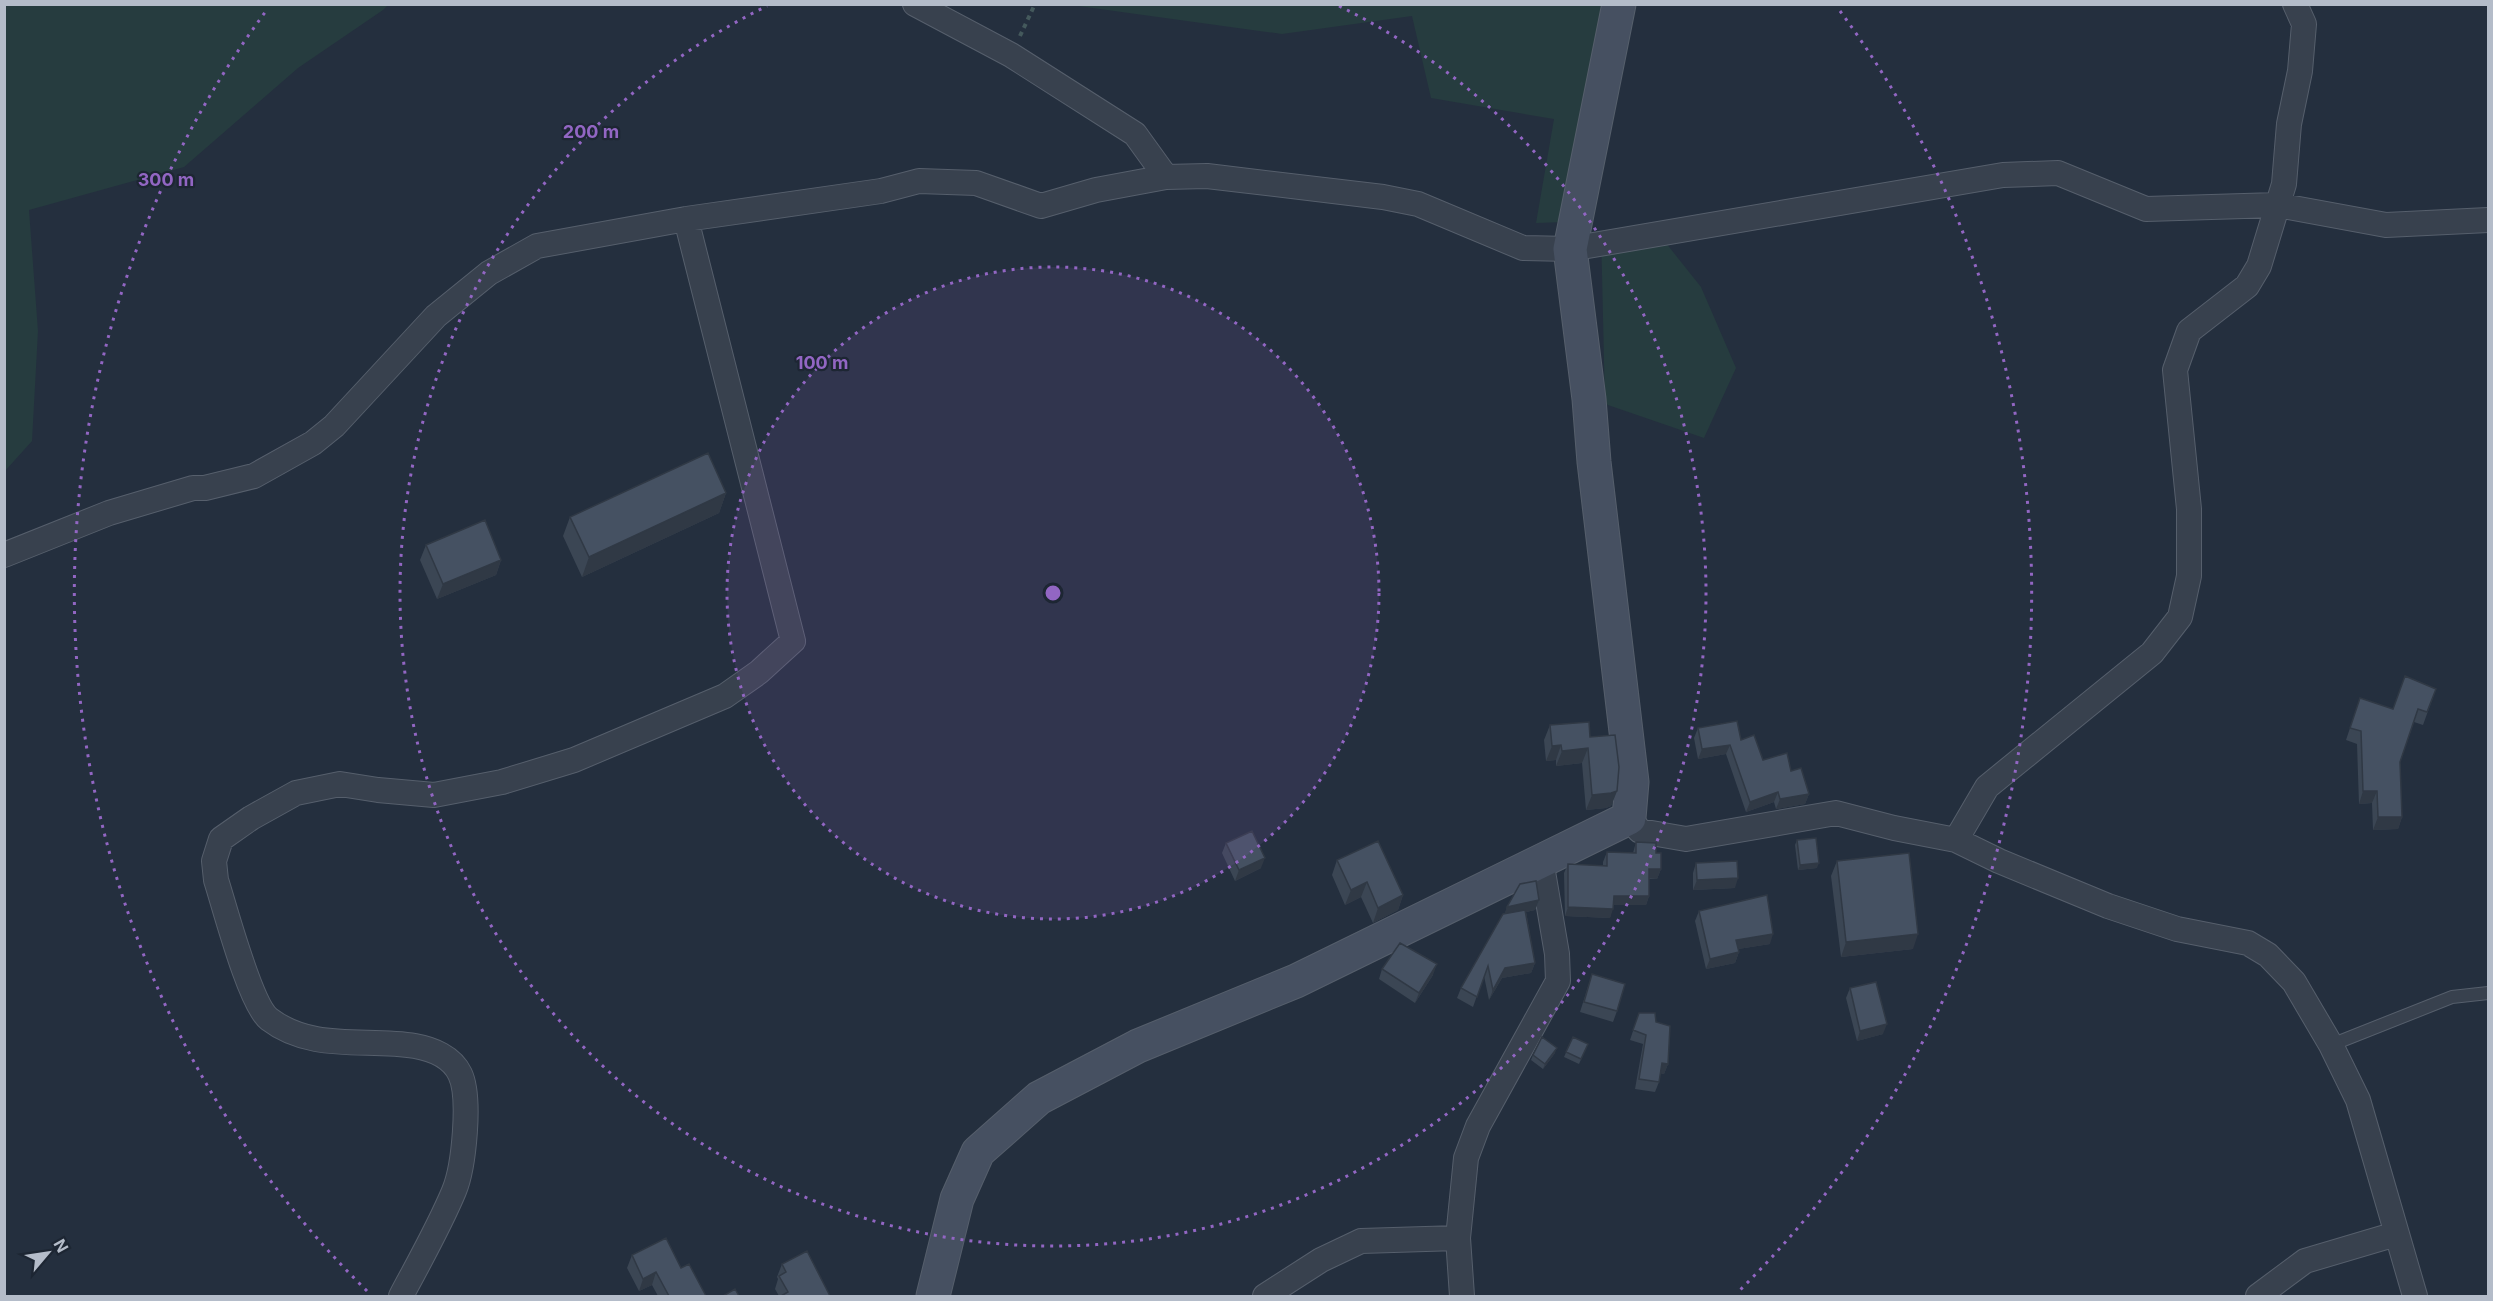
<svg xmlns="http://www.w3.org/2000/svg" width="2493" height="1301" font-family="Inter,sans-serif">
<rect width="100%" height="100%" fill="#242f3e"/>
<path fill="#263c3f" d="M5,4l383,1 -5,5 -85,58 -114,99 -155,43 9,121 -6,110 -27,30z
M1071,5h533l-40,217 -28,1 18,-104 -123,-21 -19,-82 -130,18z
M1650,223l51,64 35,81 -32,70 -99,-34 -4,-173z"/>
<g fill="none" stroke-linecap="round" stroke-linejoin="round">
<g stroke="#565f6c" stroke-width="14">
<path id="lane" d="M2331,1045l121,-48 36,-4"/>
</g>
<g stroke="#565f6c" stroke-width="26">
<path id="street" d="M915,4l96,51 124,79 31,43
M4,555l105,-42 84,-25h12l49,-12 59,-33 21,-17 102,-110 53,-43 48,-27 149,-27 195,-28 38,-10 57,2 65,23 55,-16 70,-13 41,-1 176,21 35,7 105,44 47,1 433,-74 55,-2 88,36 131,-4 109,20 102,-5
M1629,818l11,13 46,8 150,-26 58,15 62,12 43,21 109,45 69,23 71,14 20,12 26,27 37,63 27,55 57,196
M1956,840l31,-53 165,-134 28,-36 9,-41v-67l-14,-139 14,-39 58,-45 12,-20 25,-82 5,-60 11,-53 4,-47 -9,-20
M401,1296c18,-34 38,-69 53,-105 10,-24 17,-94 6,-117 -8,-17 -28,-25 -45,-28 -49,-8 -103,6 -146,-27 -19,-15 -44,-111 -53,-139l-2,-19 7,-22 30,-21 45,-25 44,-9 38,6 56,5 68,-13 72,-22 151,-64 34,-24 34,-31 -107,-422
M1265,1296l56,-36 40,-19 97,-3
M1462,1296l-4,-58 8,-80 12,-32 80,-145 -1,-27 -16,-94
M2258,1296l47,-35 91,-27"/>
</g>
<g stroke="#565f6c" stroke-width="35">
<path id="secondary" d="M933,1296l24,-97 21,-47 61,-54 99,-52 158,-65 333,-163 3,-36 -38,-320 -5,-63 -19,-150 49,-245"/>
</g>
<path stroke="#44595c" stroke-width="4" stroke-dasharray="4.5 4.5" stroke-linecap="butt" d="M1020,36l15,-32"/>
<use href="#lane" stroke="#38414e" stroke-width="12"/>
<use href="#street" stroke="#38414e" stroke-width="24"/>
<use href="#secondary" stroke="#465061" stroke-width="33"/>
</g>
<path fill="#3b4654" d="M726,493l-7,20 -137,64 -19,-41 7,-19z
M426,545l75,15 -5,15 -59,24 -17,-39z
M2436,689l-13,36 -9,-3 -14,40 2,55 -4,12 -25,1 -1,-27 -13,1 -2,-60 -11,-4 14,-42 33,11z
M1550,725l40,12 27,54 -6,15 -5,2 -20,2 -4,-47 -26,3v-6l-10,1 -2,-21z
M1698,728l43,12 22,20 28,11 18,23 -4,10 -29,5 -2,-7 -28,10 -20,-58 -28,5 -4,-21z
M1797,840l20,28 -19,2 -3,-25z
M1636,842l20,11 5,16 -4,10h-8v17l-3,9h-33l-3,13 -45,-2 -1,-43 4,-9 35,2v-4l4,-10 26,1z
M1226,843l35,25 -26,13 -13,-28z
M1337,860l66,35 -5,15 -25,13 -12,-26 -16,8 -13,-30z
M1837,861l76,88 -72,8 -10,-81z
M1696,863l39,25 -42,2v-17z
M1539,900l-4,10 -9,2 9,51 -4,10 -29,5 -13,22 -5,-24 -11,31 -16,-9 4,-10 44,-74 2,-7z
M1699,911l71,33 -32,5 1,3 -4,11 -29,6 -11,-48z
M1382,969l51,6 -18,28 -36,-24z
M1592,974l25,37 -4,11 -33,-10z
M1850,988l33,46 -26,7 -11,-43z
M1639,1013l17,9 12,42 -4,10 -4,-1 -1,9 -4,10 -20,-3 8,-45 -13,-4z
M1573,1037l15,7 -9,20 -15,-7z
M1555,1053l-12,16 -12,-9 2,-5z
M632,1255l49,13 25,28h-48l-6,-11 -13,6 -12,-23z
M782,1264l48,32h-51l-4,-7 3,-10 -1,-2z"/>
<path fill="#303945" d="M726,493l-7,20 -137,64 7,-20z
M501,560l-5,15 -59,24 6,-15z
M1561,745l-5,15 -10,1 6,-15z
M1730,745l-4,9 -28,5 4,-10z
M1588,748l-6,15 -26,3 6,-15z
M1617,791l-6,15 -5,2 -20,2 6,-15z
M2363,791h14l-5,12 -13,1z
M1778,792l-4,10 -28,10 4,-10z
M1809,794l-4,10 -29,5 4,-10z
M2378,817h24l-4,12 -25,1z
M1265,858l-4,10 -26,13 4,-11z
M1819,863l-2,5 -19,2 2,-5z
M1649,869h12l-4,10 -11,-1z
M1738,878l-3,10 -42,2 4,-10z
M1367,882l-6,15 -16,8 6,-15z
M1403,895l-5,15 -25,13 5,-15z
M1614,896h35l-3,9h-36z
M1539,900l-4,10 -32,7 4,-10z
M1568,907l45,2 -3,9 -45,-2z
M1773,934l-3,10 -38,6 4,-10z
M1918,934l-5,15 -72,8 5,-15z
M1739,952l-4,11 -29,6 4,-10z
M1535,963l-4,10 -29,5 -13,22 4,-10 12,-22z
M1437,964l-4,11 -18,28 4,-10z
M1887,1024l-4,10 -26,7 3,-10z
M1557,1048l-2,5 -12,16 2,-5z
M1662,1063l6,1 -4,10 -6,-1z
M656,1272l-4,13 -13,6 4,-12z"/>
<path fill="#455162" stroke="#303945" stroke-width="1.5" d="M708,453l18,40 -137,64 -19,-40z
M485,520l16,40 -58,24 -17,-39z
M2405,676l31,13 -9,23 -9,-3 -18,53 2,55h-24l-1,-26h-14l-2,-60 -11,-3 10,-30 33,11z
M1737,721l4,19 13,-5 9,25 24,-7 4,18 10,-3 8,26 -29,5 -2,-7 -28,10 -20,-57 -28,4 -4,-21z
M1589,722l1,15 25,-2 4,32 -2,24 -6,2 -19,2 -4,-47 -26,3 -1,-6 -9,1 -2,-21z
M1252,831l13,27 -26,12 -13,-27z
M1816,838l3,25 -19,2 -3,-25z
M1378,841l25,54 -25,13 -11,-26 -16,8 -14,-30z
M1636,842l20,1v10h5v16h-12v27h-35l-1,13 -45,-2v-43l39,2v-14l29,1z
M1909,853l9,81 -72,8 -9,-81z
M1737,861l1,17 -41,2 -1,-17z
M1536,881l3,19 -32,7 13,-23z
M1767,895l6,39 -37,6 3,12 -29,7 -11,-48z
M1525,910l10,53 -30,5 -12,22 -5,-24 -11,31 -16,-9 42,-74z
M1400,943l37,21 -18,29 -37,-24z
M1592,974l33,10 -8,27 -33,-9z
M1876,982l11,42 -27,7 -10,-43z
M1639,1013h16l1,9 14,4 -2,38 -6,-1 -3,19 -20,-3 7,-44 -13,-5z
M1542,1037l15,11 -12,16 -12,-9z
M1573,1037l15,7 -7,15 -15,-7z
M666,1238l15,30 8,-4 17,32h-37l-13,-24 -13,7 -11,-24z
M807,1251l23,45h-49l7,-4 -9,-16 7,-4 -4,-8z
M735,1289l4,7h-16z"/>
<circle cx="1053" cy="593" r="326" fill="#9266c3" fill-opacity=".12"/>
<g fill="none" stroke="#9266c3" stroke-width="3" stroke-dasharray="3 6">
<circle cx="1053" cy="593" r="326"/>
<path d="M1339 6A653 653 0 1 1 767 6"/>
<path d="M367 1291A979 979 0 0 1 266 11M1840 11A979 979 0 0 1 1739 1291"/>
</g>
<circle cx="1053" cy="593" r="9" fill="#9266c3" stroke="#1d2633" stroke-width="3"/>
<g font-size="18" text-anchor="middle" font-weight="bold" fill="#9266c3" stroke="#1d2633" stroke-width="4.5" stroke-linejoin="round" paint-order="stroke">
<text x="591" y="138">200 m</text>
<text x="166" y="186">300 m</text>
<text x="822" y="369">100 m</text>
</g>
<rect width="2493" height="1301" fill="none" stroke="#b4bcc9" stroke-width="12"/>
<g transform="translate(48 1253) rotate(61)" stroke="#1d2633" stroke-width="4.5" paint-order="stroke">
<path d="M0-4.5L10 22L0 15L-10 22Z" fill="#b4bcc9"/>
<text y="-9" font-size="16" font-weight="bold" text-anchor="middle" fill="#b4bcc9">N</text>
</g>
</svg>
